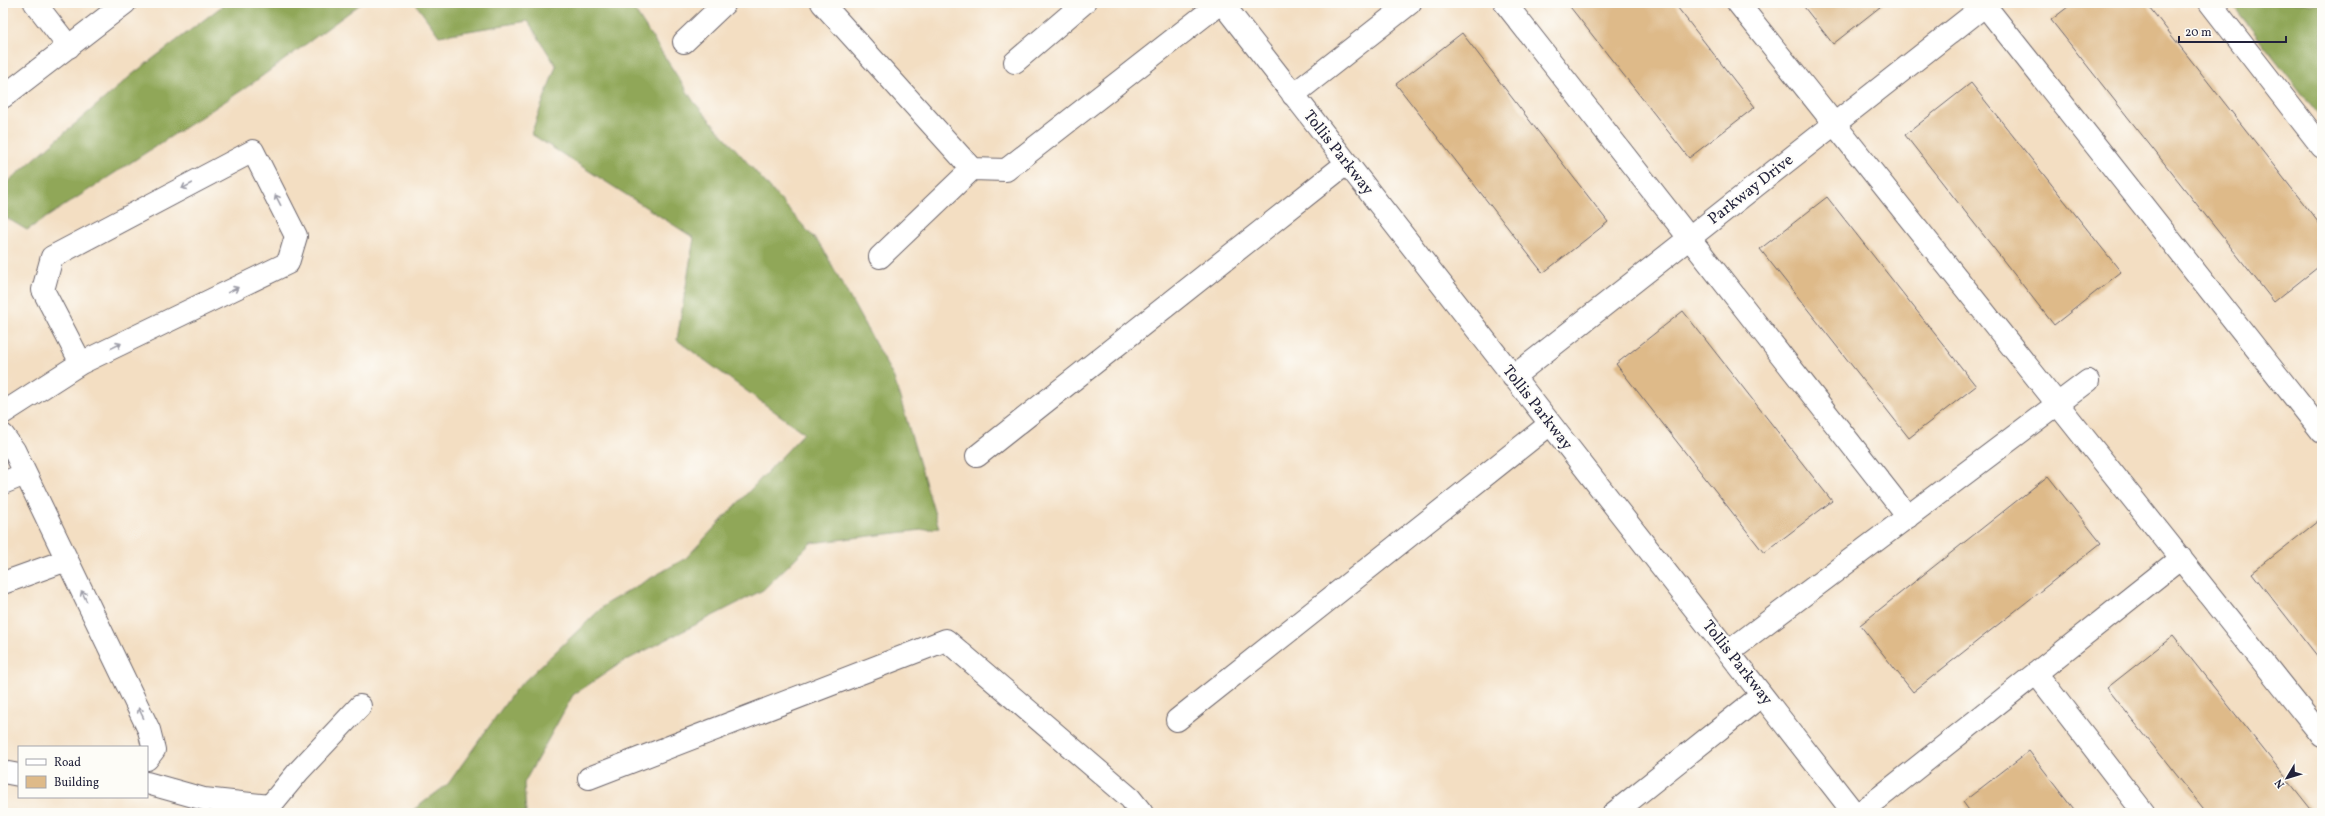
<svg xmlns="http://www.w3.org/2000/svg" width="2325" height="816" font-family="Vollkorn,serif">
<rect width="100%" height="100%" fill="#fdfcf7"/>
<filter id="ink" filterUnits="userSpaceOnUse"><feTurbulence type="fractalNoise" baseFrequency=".025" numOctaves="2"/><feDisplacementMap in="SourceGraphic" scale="8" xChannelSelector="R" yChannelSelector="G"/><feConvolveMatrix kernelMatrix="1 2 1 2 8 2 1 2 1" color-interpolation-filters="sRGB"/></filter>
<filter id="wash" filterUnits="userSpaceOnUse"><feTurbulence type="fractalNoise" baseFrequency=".012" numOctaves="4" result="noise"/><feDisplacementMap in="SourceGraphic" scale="16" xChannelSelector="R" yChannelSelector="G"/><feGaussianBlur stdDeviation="0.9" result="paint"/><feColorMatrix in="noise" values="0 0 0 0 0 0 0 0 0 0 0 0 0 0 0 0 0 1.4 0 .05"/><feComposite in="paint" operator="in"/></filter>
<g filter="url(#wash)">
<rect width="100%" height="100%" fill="#f3dec2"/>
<path fill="#90a759" stroke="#59644a" d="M226,3h136l-112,82 -223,145 -24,-14v-30l131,-113z
M415,3h210l10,8 59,91 128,145 72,131 45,150 -128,15 -48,47 -142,73 -48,32 -49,88 2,30h-117l39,-29 67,-94 92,-87 79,-45 118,-125 -127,-93 17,-102 -163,-104 25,-68 -28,-45 -89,15z
M2231,3h91v116z"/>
<g id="blocks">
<path fill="#deba89" d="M1567,3h107l81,104 -66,51z
M1801,3h84l-52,41z
M2073,3h73l176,224v37l-48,38 -223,-282z
M1462,33l146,189 -65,51 -147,-189z
M1971,83l150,189 -67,53 -149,-190z
M1827,197l149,189 -67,52 -149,-189z
M1683,311l149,190 -68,52 -148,-189z
M2048,476l53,67 -188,149 -53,-67z
M2318,521l4,6v135l-70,-89z
M2173,636l141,177h-107l-100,-125z
M2029,751l48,62h-106l-8,-11z"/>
</g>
</g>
<g filter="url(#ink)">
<use href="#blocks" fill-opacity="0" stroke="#6b646a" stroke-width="1"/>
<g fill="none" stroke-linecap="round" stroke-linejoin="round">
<g stroke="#6b646a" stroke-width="24">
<path id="minor" d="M35,3l34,44
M822,3l150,166 34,1 214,-167
M1222,3l632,810
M1505,3l403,514
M1738,3l584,733
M1983,3l339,429
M2210,3l112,144
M684,42l41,-39
M1015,62l69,-59
M1293,95l117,-92
M3,97l122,-94
M880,257l92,-88
M1513,377l475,-374
M3,413l78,-50 207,-100 8,-27 -43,-85 -201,106 -9,33 38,73
M3,435l11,15 135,280 5,20 -7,9
M977,456l370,-293
M3,483l22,-9
M3,583l64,-23
M1728,652l360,-271
M2036,673l108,140
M1177,720l373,-296
M3,772l16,3
M589,778l357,-138 184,158 12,15
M147,783l57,16 66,7 28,-34 62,-66
M1614,813l148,-118
M1860,813l321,-255"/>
</g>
<use href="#minor" stroke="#fff" stroke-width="22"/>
</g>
<defs><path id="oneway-shaft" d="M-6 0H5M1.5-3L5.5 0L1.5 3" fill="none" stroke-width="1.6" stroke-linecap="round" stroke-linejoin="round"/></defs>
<g stroke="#9c9ca7">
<use href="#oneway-shaft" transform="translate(187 186) rotate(152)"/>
<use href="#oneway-shaft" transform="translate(278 200) rotate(-117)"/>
<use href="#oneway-shaft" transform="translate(233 290) rotate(-26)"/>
<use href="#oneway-shaft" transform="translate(116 346) rotate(-26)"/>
<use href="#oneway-shaft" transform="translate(84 596) rotate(-116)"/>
<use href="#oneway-shaft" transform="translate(141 713) rotate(-116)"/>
</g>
</g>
<g text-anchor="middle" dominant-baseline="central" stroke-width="4" stroke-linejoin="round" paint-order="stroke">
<g font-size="16" fill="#22223b" stroke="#fdfcf7">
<text transform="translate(1338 153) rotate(52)">Tollis Parkway</text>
<text transform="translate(1751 190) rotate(-38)">Parkway Drive</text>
<text transform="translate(1537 408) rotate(52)">Tollis Parkway</text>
<text transform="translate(1737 663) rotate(52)">Tollis Parkway</text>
</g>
</g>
<rect width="2325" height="816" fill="none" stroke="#fdfcf7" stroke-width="16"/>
<rect x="18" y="746" width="130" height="52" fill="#fdfcf7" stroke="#a5a5ac"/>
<rect x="26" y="759" width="20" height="6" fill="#ffffff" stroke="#a5a5ac"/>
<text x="54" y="766" font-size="12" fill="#22223b">Road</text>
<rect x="26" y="776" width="20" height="12" fill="#deba89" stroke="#a5a5ac"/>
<text x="54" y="786" font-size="12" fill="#22223b">Building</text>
<g transform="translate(2287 778) rotate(232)" stroke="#fdfcf7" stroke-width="3" paint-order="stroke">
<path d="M0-3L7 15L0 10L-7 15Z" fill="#22223b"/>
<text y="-6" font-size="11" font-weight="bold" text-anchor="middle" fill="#22223b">N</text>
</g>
<path d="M2179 36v6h107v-6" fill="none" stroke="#22223b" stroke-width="2"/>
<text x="2185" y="36" font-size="12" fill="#22223b" stroke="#fdfcf7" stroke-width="3" paint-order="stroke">20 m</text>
</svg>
